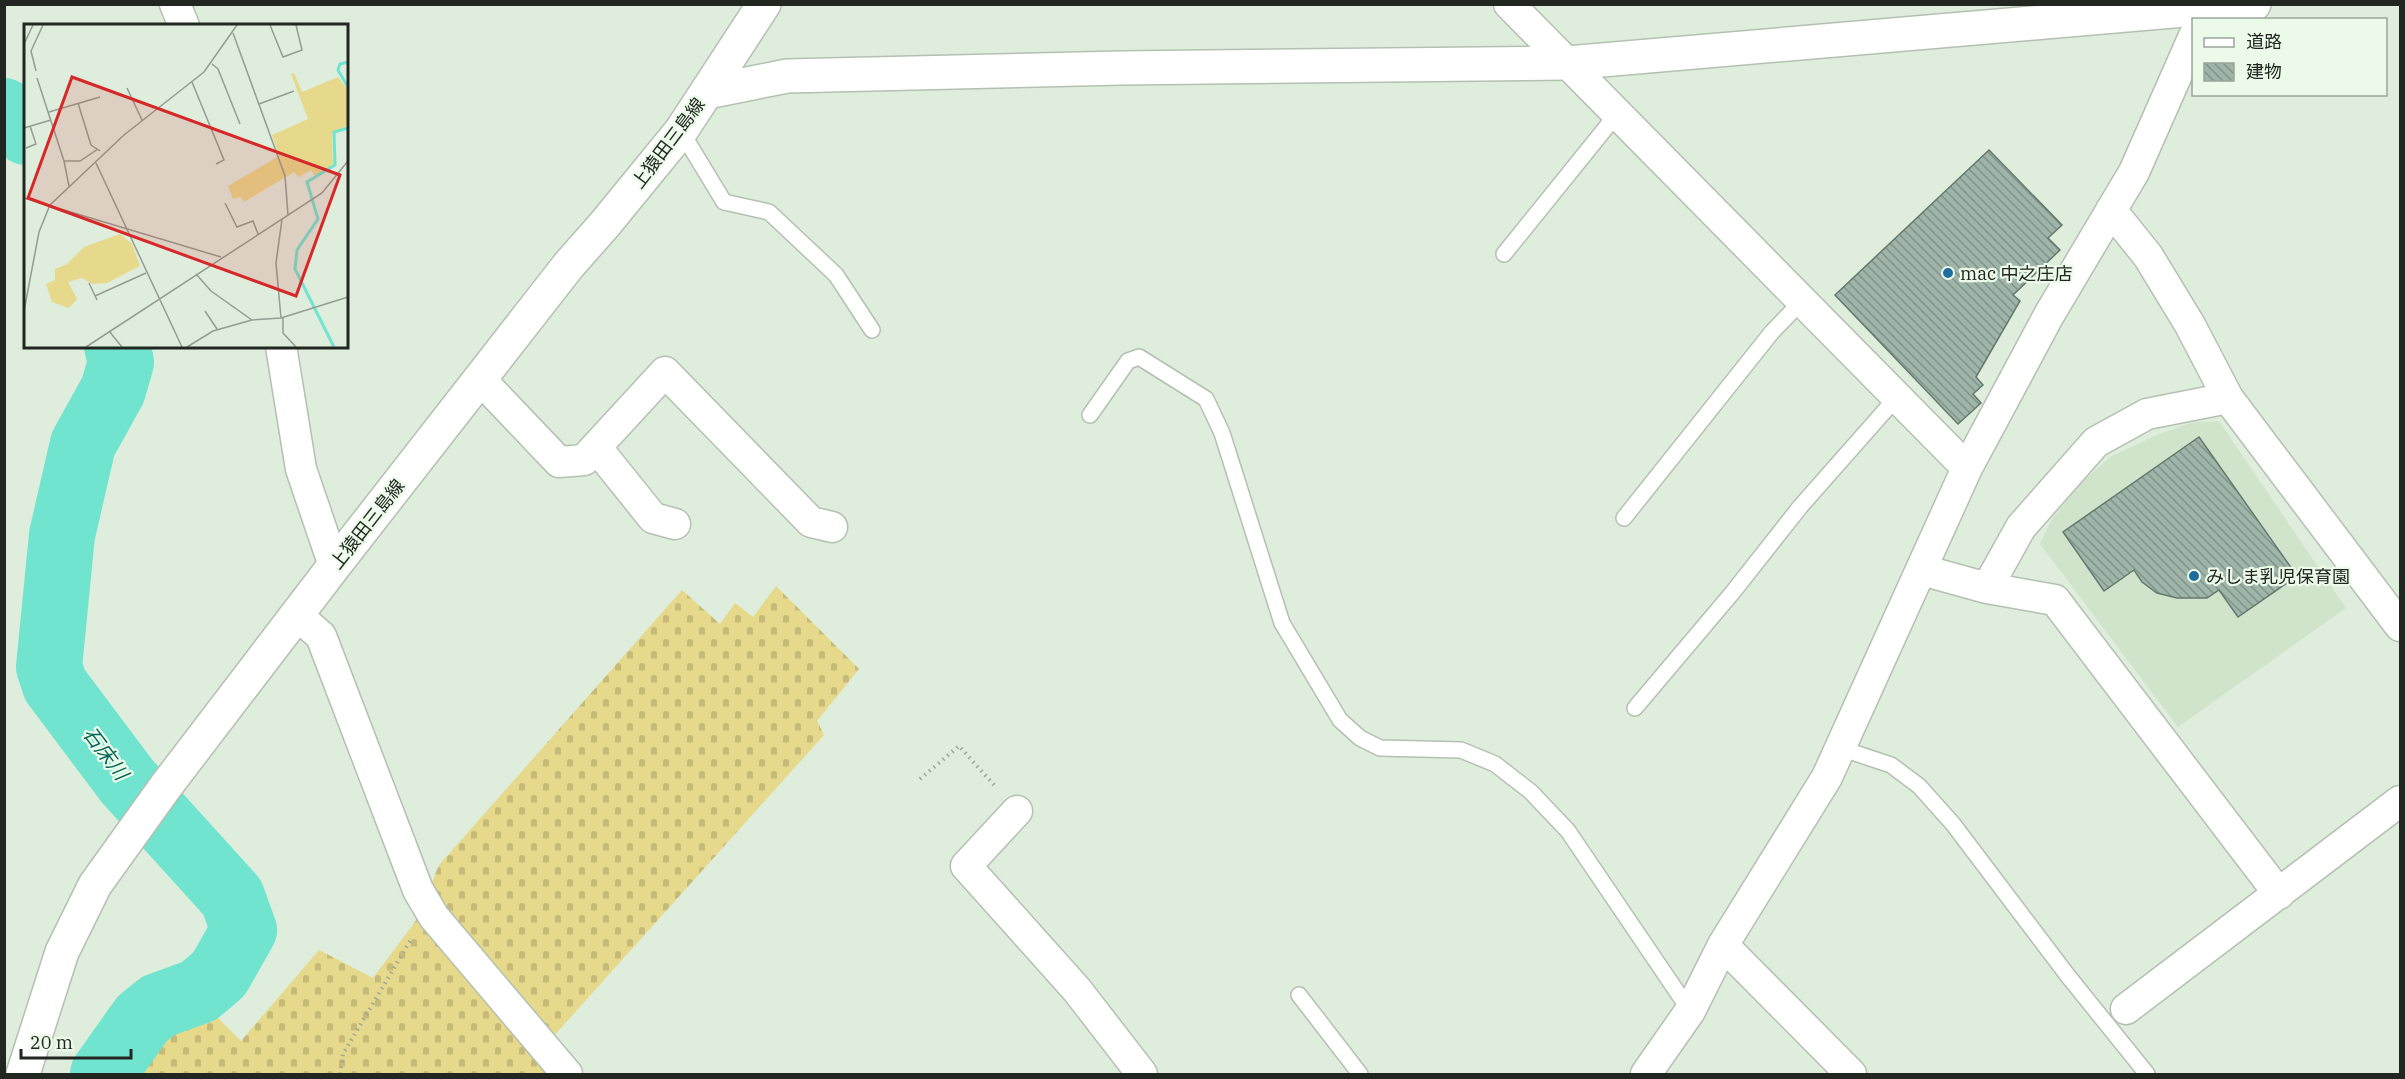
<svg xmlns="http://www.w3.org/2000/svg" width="2405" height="1079" font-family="'IBM Plex Serif','Noto Sans JP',serif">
<defs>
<pattern id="cemetery-stones" width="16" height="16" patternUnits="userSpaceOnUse" patternTransform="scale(1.5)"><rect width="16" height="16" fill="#e7d98b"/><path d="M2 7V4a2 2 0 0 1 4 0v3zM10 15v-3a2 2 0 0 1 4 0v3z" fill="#c6ba78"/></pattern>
<pattern id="building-back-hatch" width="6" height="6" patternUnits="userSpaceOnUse" patternTransform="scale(1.5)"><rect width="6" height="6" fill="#a0b5a9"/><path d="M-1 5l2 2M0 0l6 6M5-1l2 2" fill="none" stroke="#829389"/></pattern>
</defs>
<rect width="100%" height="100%" fill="#dfeddc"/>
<path fill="#d0e4cc" d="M2219,421l127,187 -168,119 -138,-183 12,-25 29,-36 29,-26 47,-22 33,-12z"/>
<path fill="url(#cemetery-stones)" d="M776,586l83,83 -42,52 7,14 -272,303 -3,36h-432l25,-35 16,-15 45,-21 38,38 78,-91 54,28 44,-59 22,-54 243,-275 38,34 15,-21 18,14z"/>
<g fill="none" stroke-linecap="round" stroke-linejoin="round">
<path stroke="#71e4d0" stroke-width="66" d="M4,111l22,21
M103,1074l39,-55 16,-13 41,-15 20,-17 25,-44 -12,-33 -105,-116 -72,-96 -6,-18 13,-132 21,-91 30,-54 8,-28 -4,-16"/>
</g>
<path fill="url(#building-back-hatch)" stroke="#65786d" stroke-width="1.5" d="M1989,150l73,75 -14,13 12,12 -47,45 7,6 -44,76 7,8 -10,9 8,9 -23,21 -123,-129z
M2199,437l98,139 -59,41 -19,-27 -12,8h-30l-20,-5 -15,-11 -8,-12 -30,21 -41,-59z"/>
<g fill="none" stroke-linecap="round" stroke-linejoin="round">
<g stroke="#b3c1b0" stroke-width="18">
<path id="lane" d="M681,131l43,71 45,10 67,63 36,55
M1504,254l113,-140
M1090,415l38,-54 11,-4 67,42 16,34 60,190 58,97 20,18 20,10 81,2 34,14 36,28 37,39 122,180
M1624,518l148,-186 30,-31
M1635,708l98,-116 67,-85 97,-110
M1840,748l51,17 28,21 34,38 115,152 79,98
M1299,995l61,79"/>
</g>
<g stroke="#b3c1b0" stroke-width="33">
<path id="street" d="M175,4l9,22
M1509,4l458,464
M2111,210l37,46 42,69 38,73
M281,346l20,123 33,97
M480,379l79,83 25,-2 81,-88 146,150 21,5
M596,447l57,71 22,6
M1922,570l65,18 68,12 224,294
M1987,588l34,-61 75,-85 51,-28 81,-16 172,228
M298,616l23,20 97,254 16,27 133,157
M1017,811l-51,55 111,124 65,84
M1723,945l128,129
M2126,1009l274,-208
M1646,1074l44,-63 33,-66 104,-168 140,-309 82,-153 85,-143 60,-136"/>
</g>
<g stroke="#b3c1b0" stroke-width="36">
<path id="secondary" d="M707,92l80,-16 334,-8 446,-5 687,-59
M23,1074l39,-122 33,-67 71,-99 168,-220 234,-300 37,-42 76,-93 83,-127"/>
</g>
<path stroke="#9da89b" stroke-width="4" stroke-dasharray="1.5 4.5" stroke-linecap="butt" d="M920,779l39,-33 36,40
M340,1074l3,-20 67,-113"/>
<use href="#lane" stroke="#fff" stroke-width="15"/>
<use href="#street" stroke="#fff" stroke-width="30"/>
<use href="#secondary" stroke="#fff" stroke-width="33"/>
</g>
<g fill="#1f6d9f" stroke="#ecfbe9" stroke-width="2">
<circle cx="1948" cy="273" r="6"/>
<circle cx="2194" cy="576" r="6"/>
</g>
<g text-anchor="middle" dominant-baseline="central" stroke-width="4.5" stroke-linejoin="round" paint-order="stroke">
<g font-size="18" fill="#212620" stroke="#ecfbe9">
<text transform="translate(668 143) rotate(-53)">上猿田三島線</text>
<text transform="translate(367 524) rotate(-52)">上猿田三島線</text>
</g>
<g font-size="18" fill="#212620" stroke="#ecfbe9" text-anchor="start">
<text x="1960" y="273">mac 中之庄店</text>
<text x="2206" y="576">みしま乳児保育園</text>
</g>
<g font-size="20" font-style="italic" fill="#00675a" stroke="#ecfbe9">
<text transform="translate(106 753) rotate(53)">石床川</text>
</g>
</g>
<g transform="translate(24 24)">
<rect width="324" height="324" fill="#dfeddc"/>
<path d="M96,210l12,10 8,22 -33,17 -15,1 -10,-6 -14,4 9,17 -8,9 -17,-6 -6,-18 9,-4v-11l12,-5 17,-17z" fill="#e7d98b"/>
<path d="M270,49l8,19 36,-15 10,13v35l-16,9 1,30 -13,11h-6l-3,-5 -12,7 -5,-5 -50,30 -3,-5 -8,2 -5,-13 51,-30 -7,-21 36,-16 -17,-45z" fill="#e7d98b"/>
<path fill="none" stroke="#71e4d0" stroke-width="3" d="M324,38l-8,2 -2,6 10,17M310,323l-39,-78 2,-19 21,-31 -11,-37 28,-17 -1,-33 14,-4"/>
<path fill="none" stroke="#939d91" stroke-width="1.5" d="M246,1l13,32 19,-7 -6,-25M209,9l52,143 3,39M0,20l9,-19M188,40l6,5 22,55M12,47l-5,-20 12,-26M13,54l27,83h16l18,-12M168,58l32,78 -8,4M103,64l15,32M54,79l13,42 9,6M235,80l35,-13M25,88l51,-15M0,104l27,-8M2,124l10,-4 -6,-18M40,137l5,25M72,139l86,184M0,174l197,59M201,179l12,24 16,-6 5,13M172,250l15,17 41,29 29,-2 67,-21M65,259l8,17M71,272l51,-23M0,287l15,-79 11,-27 74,-70 80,-63 33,-47M181,287l12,18M259,293v16l13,14M257,294l-5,-55 6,-44M85,307l13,16M62,323l236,-154 26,-32M163,323l26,-16 39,-11"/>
<path fill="#d62828" fill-opacity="0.15" stroke="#d62828" stroke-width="3" d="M48,53l268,98 -44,121 -268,-98z"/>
<rect width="324" height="324" fill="none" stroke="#212620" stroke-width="3"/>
</g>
<rect width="2405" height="1079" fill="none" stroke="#212620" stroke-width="12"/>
<rect x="2192" y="18" width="195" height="78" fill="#ecfbe9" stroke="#9ba699" stroke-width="1.5"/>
<rect x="2204" y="38" width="30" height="9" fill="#ffffff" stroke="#9ba699" stroke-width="1.5"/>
<text x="2246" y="48" font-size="18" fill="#212620">道路</text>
<rect x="2204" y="63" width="30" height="18" fill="url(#building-back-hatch)" stroke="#9ba699" stroke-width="1.5"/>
<text x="2246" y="78" font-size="18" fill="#212620">建物</text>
<path d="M21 1049v9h110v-9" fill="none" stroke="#212620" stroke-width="3"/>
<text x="30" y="1049" font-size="18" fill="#212620" stroke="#ecfbe9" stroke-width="4.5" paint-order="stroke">20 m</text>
</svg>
